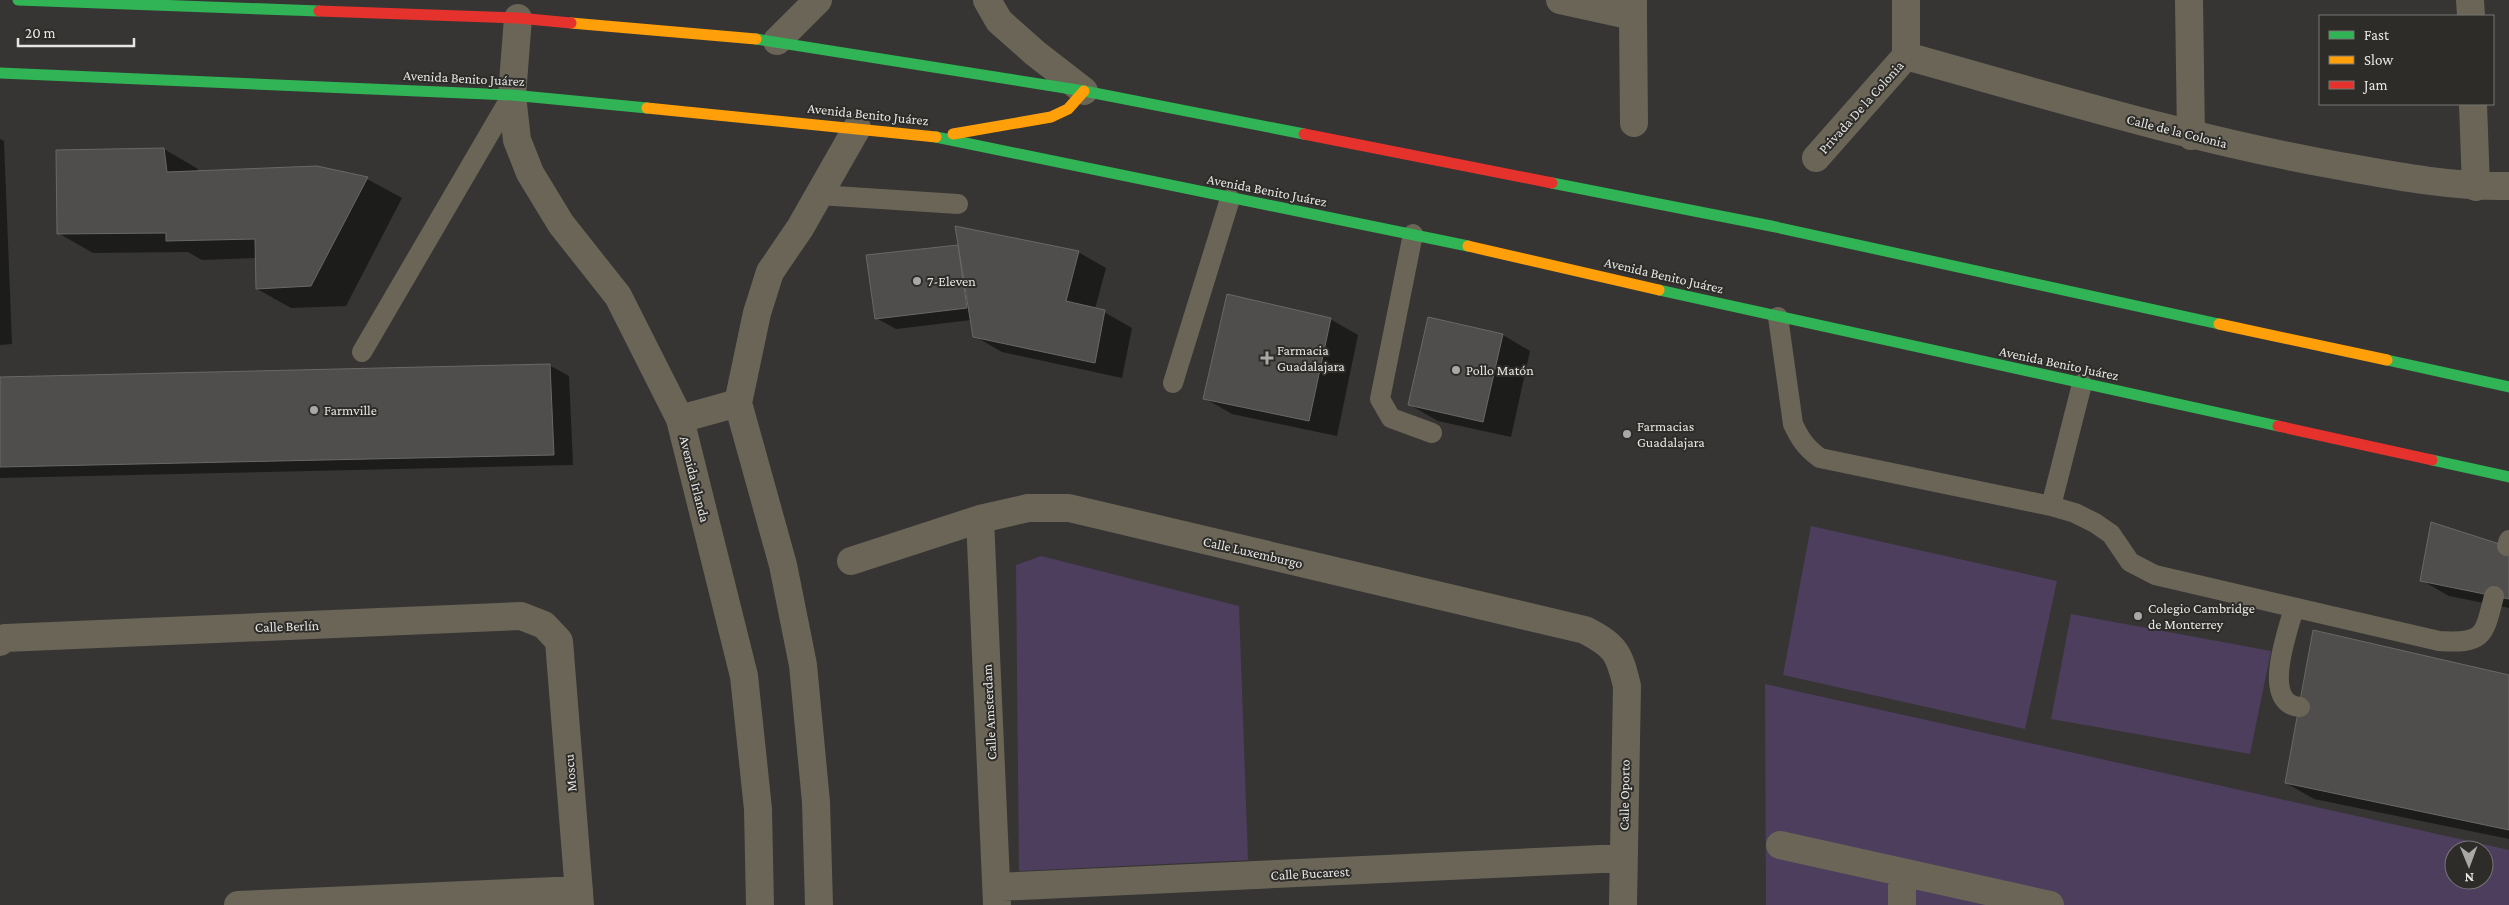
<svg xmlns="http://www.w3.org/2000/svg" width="2509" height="905" font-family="'Crimson Pro',serif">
<rect width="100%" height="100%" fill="#363534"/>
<path fill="#4d3e5d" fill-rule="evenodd" d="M1811,526l246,55 -32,148 -242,-54z
M1041,556l198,50 9,254 -229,11 -3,-306z
M2071,614l200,37 -21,103 -199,-35z
M1765,684l744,166v55h-743zM2454,850h30v30h-30z"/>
<path fill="#0007" d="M0,139l4,2 8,203 -12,1z
M164,149l34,20 1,3 117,-5 51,12 35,19 -56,108 -55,2 -34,-19v-31l-55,2 -14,-8 -95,1 -35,-20z
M958,246l120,6 28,16 -11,41 9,3 28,16 -10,50 -120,-26 -28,-16 -3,-16 -75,9 -20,-11z
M1330,319l28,16 -21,101 -105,-22 -28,-16z
M1503,335l27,16 -19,86 -73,-16 -28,-16z
M549,365l20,11 4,89 -573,13v-100z
M2509,548v60l-60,-12 -28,-16z
M2509,676v163l-195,-40 -28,-16z"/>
<path fill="#4f4e4d" stroke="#696867" d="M164,148l3,24 150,-6 51,11 -57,109 -55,3 -1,-50 -89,2v-8l-109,1 -1,-84z
M955,226l124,25 -13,50 39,9 -10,53 -122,-26z
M958,245l9,63 -92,11 -9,-64z
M1227,294l104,24 -22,103 -106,-22z
M1428,317l75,17 -20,88 -75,-17z
M550,364l4,91 -554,12v-90z
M2431,522l78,25v52l-89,-18z
M2313,630l196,45v155l-224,-47z"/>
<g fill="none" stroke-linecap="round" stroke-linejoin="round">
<path stroke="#6a6557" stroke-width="20" d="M819,195l139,9
M1413,234l-33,165 11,19 41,15
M1778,317l15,107c7,15 13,24 27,34l231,48 24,7 20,10 16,11 19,28 25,13 284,66c45,3 45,-5 55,-45
M362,352l150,-257
M1173,383l57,-184
M2051,506l31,-122
M2507,546l2,-6
M2294,608c-6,23 -34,96 6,99"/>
<path stroke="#6a6557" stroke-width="28" d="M987,0l12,21 36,32 49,38
M1560,0l73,16v-16
M1906,0v56
M2189,0l2,136
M2470,0l1,16
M1633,16l1,107
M518,18l-6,77 5,45 13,33 31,51 57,72 62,123 64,257 14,133 2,96
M777,41l41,-41
M1906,56c144,40 287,84 434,110 55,10 113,21 169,20
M2473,104l3,83
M1816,158l90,-102
M680,419l58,-16
M980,519l17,385
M851,561l129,-42 48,-11h41l516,122c31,16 34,23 42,56l-4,219
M0,642l5,-4 516,-22 23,9 15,16 21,264
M1780,845l270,60
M1902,872v33
M997,887l626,-29
M238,905l341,-15
M819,905l-3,-103 -13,-137 -20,-100 -45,-162 19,-90 13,-41 30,-44 57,-100"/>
<path stroke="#30b455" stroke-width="11" d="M18,0l301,11
M756,39l328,52 220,43
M0,73l512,22 135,13
M936,137l532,109
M1552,183l219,43 448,98
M1659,290l619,136
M2387,360l122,27
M2432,460l77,17"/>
<path stroke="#ff9f0a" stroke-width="11" d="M571,23l185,16
M647,108l289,29
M953,134l98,-17 17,-8 16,-18
M1468,246l191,44
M2219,324l168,36"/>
<path stroke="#e5322d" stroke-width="11" d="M319,11l199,7 53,5
M1304,134l248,49
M2278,426l154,34"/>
</g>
<g fill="#a8a8a6" stroke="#2d2c29" stroke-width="2">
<circle cx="917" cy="281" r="5"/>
<path d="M1264.5 350.5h5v5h5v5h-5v5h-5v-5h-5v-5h5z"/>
<circle cx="1456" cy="370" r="5"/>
<circle cx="314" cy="410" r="5"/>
<circle cx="1627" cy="434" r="5"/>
<circle cx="2138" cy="616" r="5"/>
</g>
<g text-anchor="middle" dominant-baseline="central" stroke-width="4" stroke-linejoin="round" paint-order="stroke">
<g font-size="14" fill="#e6e6e4" stroke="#2d2c29">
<text transform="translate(464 78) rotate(3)">Avenida Benito Juárez</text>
<text transform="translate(1861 107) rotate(-48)">Privada De la Colonia</text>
<text transform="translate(868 114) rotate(6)">Avenida Benito Juárez</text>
<text transform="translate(2177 131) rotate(14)">Calle de la Colonia</text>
<text transform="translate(1267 190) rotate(11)">Avenida Benito Juárez</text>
<text transform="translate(1664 275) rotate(13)">Avenida Benito Juárez</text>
<text transform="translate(2059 363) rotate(12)">Avenida Benito Juárez</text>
<text transform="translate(695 479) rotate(76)">Avenida Irlanda</text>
<text transform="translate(1253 552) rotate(13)">Calle Luxemburgo</text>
<text transform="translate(287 626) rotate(-2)">Calle Berlín</text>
<text transform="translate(989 712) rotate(-93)">Calle Amsterdam</text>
<text transform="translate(570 773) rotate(-95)">Moscu</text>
<text transform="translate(1624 795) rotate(-89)">Calle Oporto</text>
<text transform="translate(1310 873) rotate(-3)">Calle Bucarest</text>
</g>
<g font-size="14" fill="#e6e6e4" stroke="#2d2c29" text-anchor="start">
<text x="927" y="281">7-Eleven</text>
<text x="1277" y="350">Farmacia<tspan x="1277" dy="16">Guadalajara</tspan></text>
<text x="1466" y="370">Pollo Matón</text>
<text x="324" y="410">Farmville</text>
<text x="1637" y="426">Farmacias<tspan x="1637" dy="16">Guadalajara</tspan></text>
<text x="2148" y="608">Colegio Cambridge<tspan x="2148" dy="16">de Monterrey</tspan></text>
</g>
</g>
<rect x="2319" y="15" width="175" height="90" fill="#2d2c29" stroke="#777674"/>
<rect x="2329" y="31" width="25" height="8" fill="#30b455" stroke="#777674"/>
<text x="2364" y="40" font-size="15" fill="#e6e6e4">Fast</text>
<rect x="2329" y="56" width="25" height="8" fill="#ff9f0a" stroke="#777674"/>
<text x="2364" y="65" font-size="15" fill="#e6e6e4">Slow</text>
<rect x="2329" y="81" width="25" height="8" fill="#e5322d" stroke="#777674"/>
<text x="2364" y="90" font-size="15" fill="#e6e6e4">Jam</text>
<g transform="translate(2469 865) rotate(179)"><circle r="24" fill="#2d2c29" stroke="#777674"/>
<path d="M0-4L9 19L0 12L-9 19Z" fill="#a8a8a6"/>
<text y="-8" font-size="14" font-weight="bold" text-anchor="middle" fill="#e6e6e4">N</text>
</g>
<path d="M18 38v8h116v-8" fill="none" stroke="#e6e6e4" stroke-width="2.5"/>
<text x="25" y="38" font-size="15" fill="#e6e6e4" stroke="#2d2c29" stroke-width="4" paint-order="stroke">20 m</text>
</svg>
